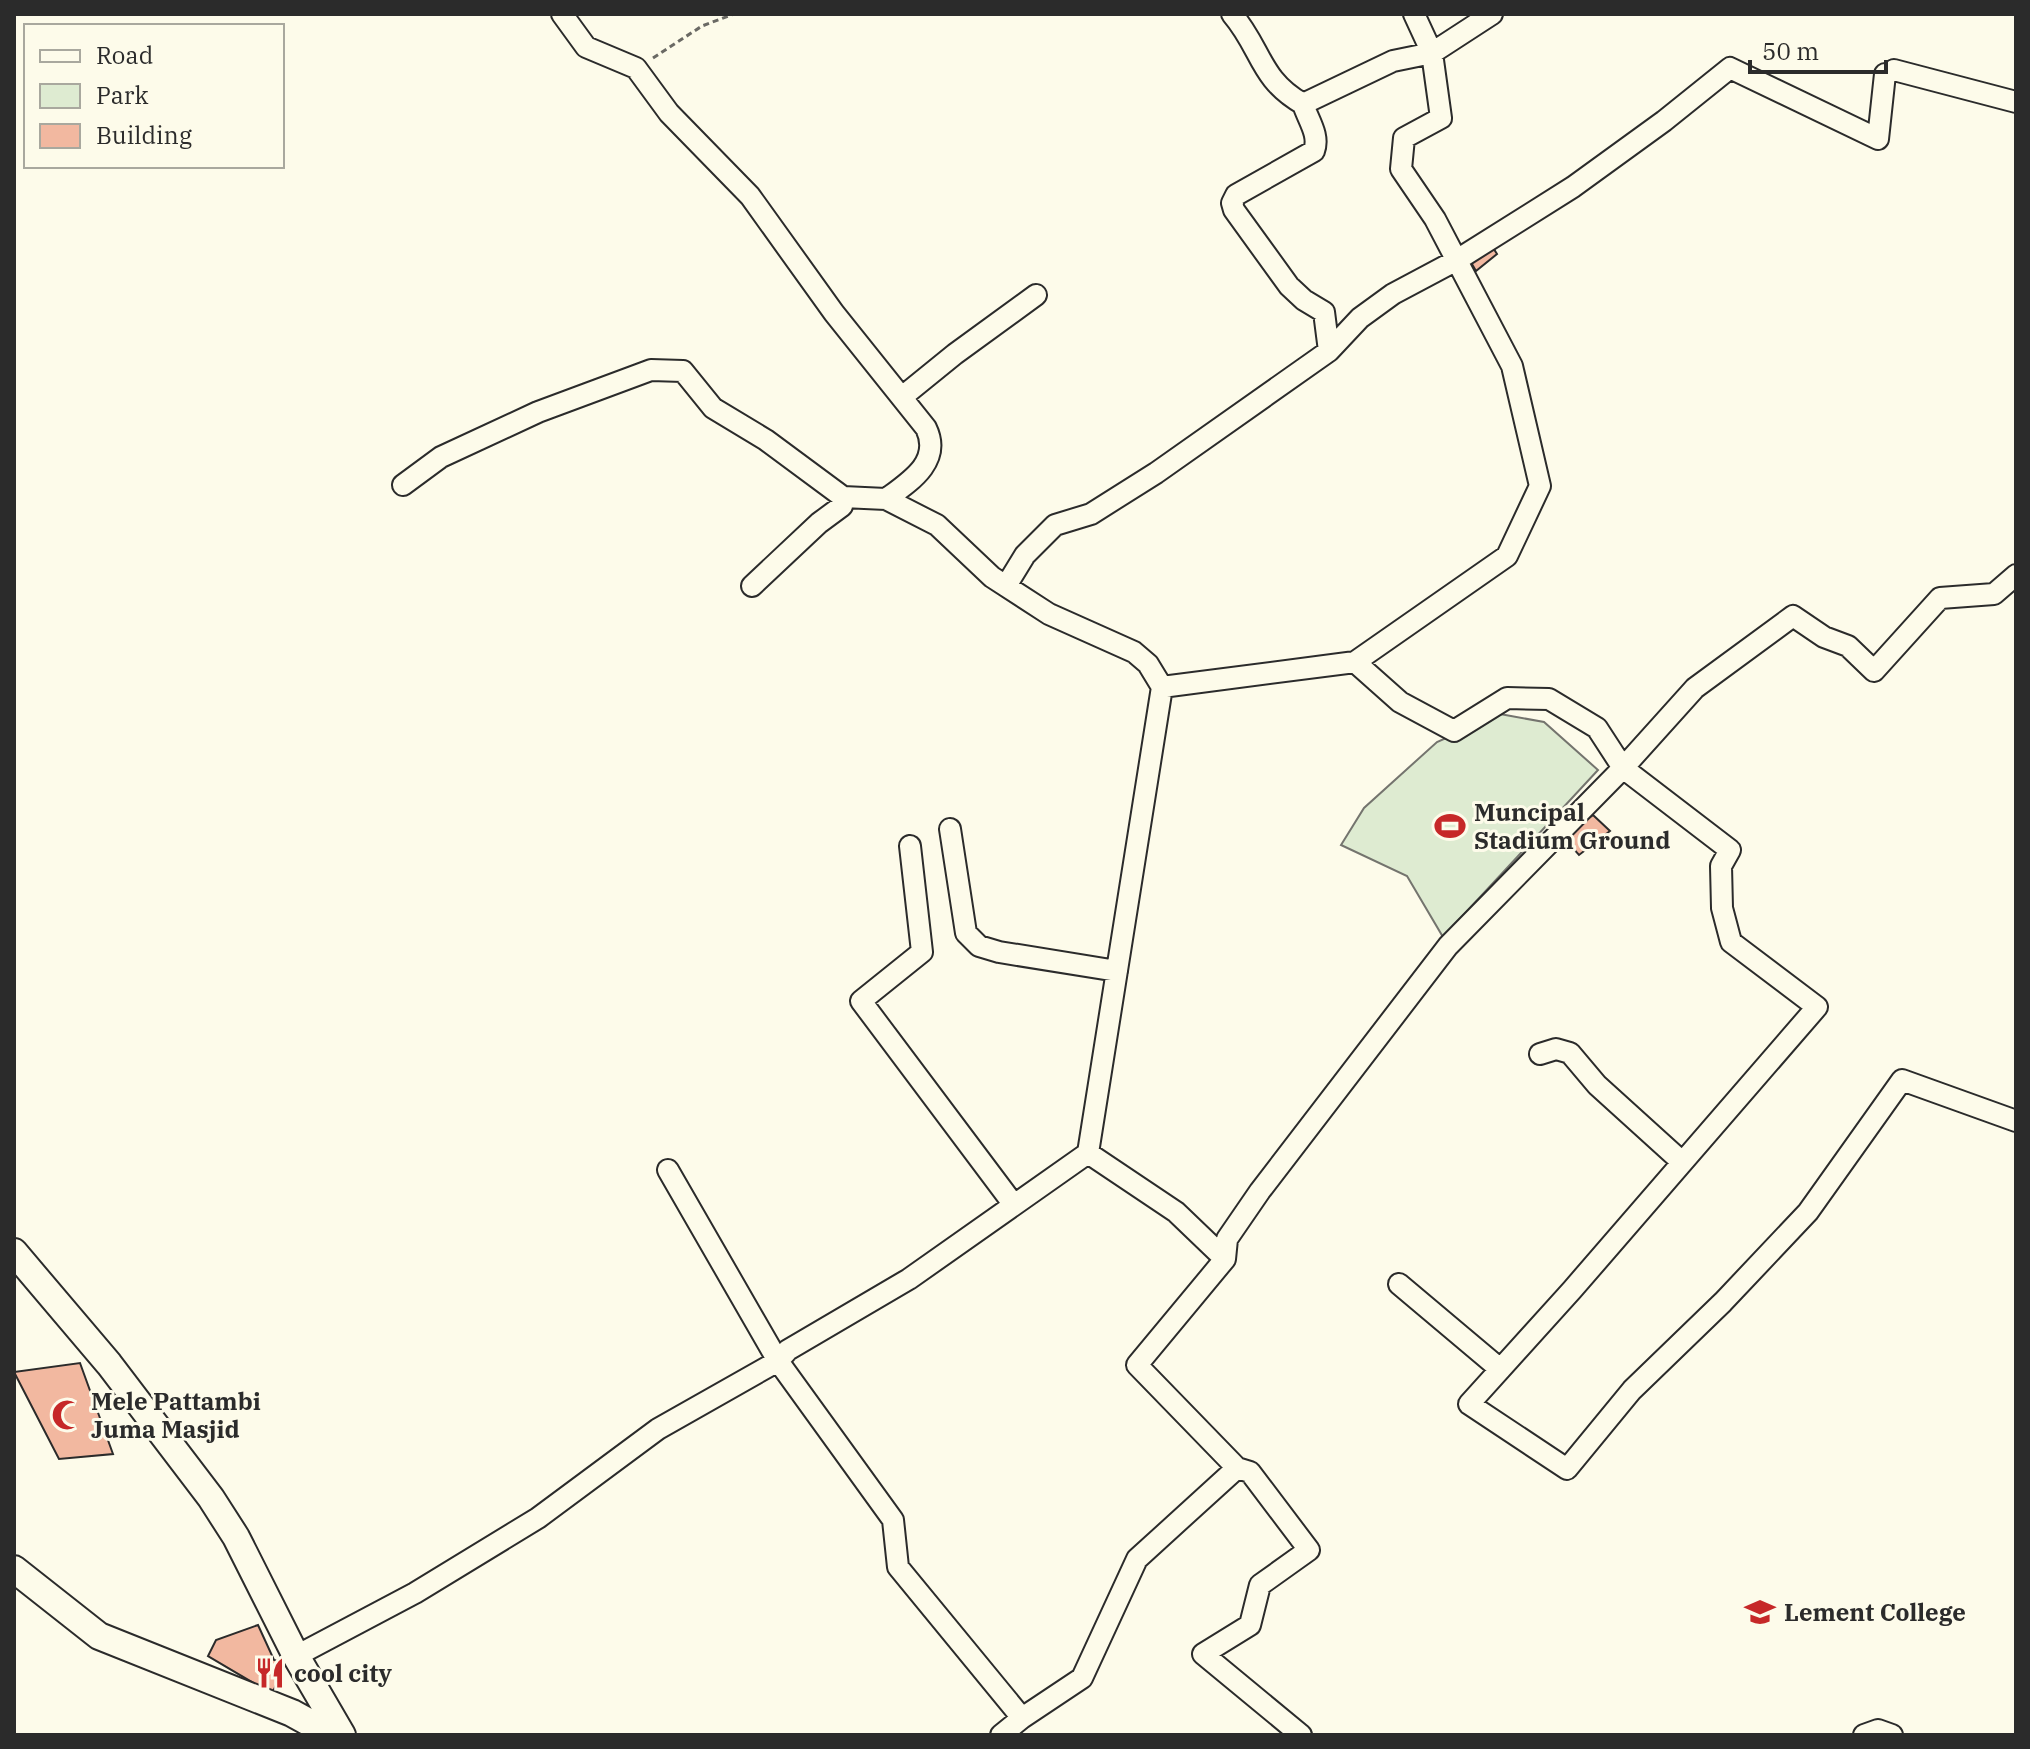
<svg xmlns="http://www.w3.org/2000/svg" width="2030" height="1749" font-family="'IBM Plex Serif',serif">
<rect width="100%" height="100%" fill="#fdfbea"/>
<path fill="#deebd1" stroke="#74746e" stroke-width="2" d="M1500,714l44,8 54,48 -155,167 -36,-61 -66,-31 23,-37 73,-66z"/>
<path fill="#f2b8a0" stroke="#2b2b2b" stroke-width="2" d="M1492,246l5,8 -21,17 -7,-12z
M1593,815l17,16 -31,24 -16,-18z
M80,1363l33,91 -54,5 -45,-87z
M258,1625l16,35 12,3 -14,31 -64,-38 8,-16z"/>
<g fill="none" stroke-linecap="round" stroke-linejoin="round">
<g stroke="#2b2b2b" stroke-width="24">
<path id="minor" d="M562,14l24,33 50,21 33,45 81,83 84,117 92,115c16,33 -15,53 -40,71l51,26 55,52 57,37 85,38 14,12 14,23
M1232,14c30,35 27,65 71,90
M1894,70l122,32
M1329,351l-5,-39 -20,-12 -15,-14 -55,-76 -2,-7 4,-8 78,-44c6,-16 -6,-31 -11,-47l90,-43 39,-8 60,-39
M902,397l53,-43 81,-59
M403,485l38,-28 97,-45 113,-42 32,1 30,37 53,32 77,57 43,2
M2016,575l-22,19 -54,4 -66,73 -26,-25 -24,-9 -31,-21 -98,72 -72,80 107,82 -9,16 1,42 9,34 86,65 -245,283 -103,114 98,65 65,-79 91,-88 85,-90 94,-132 114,41
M752,586l67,-63 23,-17 1,-9
M1006,586l19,-31 30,-30 36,-11 65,-41 173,-122 31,-33 33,-24 64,-34 116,-73 91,-66 66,-53 148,71 7,-65
M950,829l16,104 13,13 20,6 118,19
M910,846l12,106 -61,49 153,204
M1540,1054l16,-5 14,4 27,32 85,77
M1088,1153l88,59 49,47
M1399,1284l101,85
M1237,1468l13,4 59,78 -49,35 -10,40 -47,29 98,81
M296,1656l119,-63 123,-75 120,-89 120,-68 -110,-191
M1022,1718l60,-40 55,-119 100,-91 -100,-103 88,-106 2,-20 33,-48 188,-245 175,-178 -26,-40 -48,-29 -42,-1 -53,33 -54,-29 -45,-40
M1001,1735l21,-17 -124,-151 -5,-47 -115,-159 10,-11 121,-71 179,-126 74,-466 193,-25 152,-106 33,-70 -28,-120 -77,-147 -34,-50 3,-31 37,-20 -9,-65 -18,-39
M1864,1735l14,-5 14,5"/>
</g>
<g stroke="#2b2b2b" stroke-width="30">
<path id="major" d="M14,1252l95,112 102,134 25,39 60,119 46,79
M14,1569l85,67 193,77 40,22"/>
</g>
<path stroke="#6a6964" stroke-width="3" stroke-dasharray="6 4" stroke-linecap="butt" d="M653,58l49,-32 32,-12"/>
<use href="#minor" stroke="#fdfbea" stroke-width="20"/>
<use href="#major" stroke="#fdfbea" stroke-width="26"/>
</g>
<defs>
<g id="stadium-bare" transform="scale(2.4)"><path d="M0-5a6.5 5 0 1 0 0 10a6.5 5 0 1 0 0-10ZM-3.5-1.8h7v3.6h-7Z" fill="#c62828" stroke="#fdfbea" stroke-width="2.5" paint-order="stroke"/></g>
<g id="mosque-bare" transform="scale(2.4)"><path d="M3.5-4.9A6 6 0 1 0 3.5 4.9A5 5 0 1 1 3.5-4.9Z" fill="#c62828" stroke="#fdfbea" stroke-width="2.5" paint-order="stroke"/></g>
<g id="university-bare" transform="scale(2.4)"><path d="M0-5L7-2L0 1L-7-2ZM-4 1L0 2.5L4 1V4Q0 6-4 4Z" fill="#c62828" stroke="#fdfbea" stroke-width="2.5" paint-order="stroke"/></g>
<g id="restaurant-bare" transform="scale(2.4)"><path d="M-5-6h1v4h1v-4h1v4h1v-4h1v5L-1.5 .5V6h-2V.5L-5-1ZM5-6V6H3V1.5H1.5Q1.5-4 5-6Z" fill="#c62828" stroke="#fdfbea" stroke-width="2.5" paint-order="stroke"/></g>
</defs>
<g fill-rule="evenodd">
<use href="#stadium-bare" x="1450" y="826"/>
<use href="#mosque-bare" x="67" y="1415"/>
<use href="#university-bare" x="1760" y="1612"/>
<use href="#restaurant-bare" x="270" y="1673"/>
</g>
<g text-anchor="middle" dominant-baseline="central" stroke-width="6" stroke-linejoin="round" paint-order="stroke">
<g font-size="24" font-weight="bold" fill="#2b2b2b" stroke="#fdfbea" text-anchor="start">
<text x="1474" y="812">Muncipal<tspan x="1474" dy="28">Stadium Ground</tspan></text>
<text x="91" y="1401">Mele Pattambi<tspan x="91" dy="28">Juma Masjid</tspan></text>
<text x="1784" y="1612">Lement College</text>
<text x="294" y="1673">cool city</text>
</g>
</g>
<rect width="2030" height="1749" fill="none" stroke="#2b2b2b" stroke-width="32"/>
<rect x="24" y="24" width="260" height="144" fill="#fdfbea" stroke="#a9a89e" stroke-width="2"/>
<rect x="40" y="50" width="40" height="12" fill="#fdfbea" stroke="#a9a89e" stroke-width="2"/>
<text x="96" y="64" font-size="24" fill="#2b2b2b">Road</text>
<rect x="40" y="84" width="40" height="24" fill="#deebd1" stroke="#a9a89e" stroke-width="2"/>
<text x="96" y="104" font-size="24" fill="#2b2b2b">Park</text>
<rect x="40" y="124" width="40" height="24" fill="#f2b8a0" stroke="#a9a89e" stroke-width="2"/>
<text x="96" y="144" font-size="24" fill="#2b2b2b">Building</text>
<path d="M1750 60v12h136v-12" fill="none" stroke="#2b2b2b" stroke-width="4"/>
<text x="1762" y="60" font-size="24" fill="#2b2b2b" stroke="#fdfbea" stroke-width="6" paint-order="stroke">50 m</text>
</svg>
